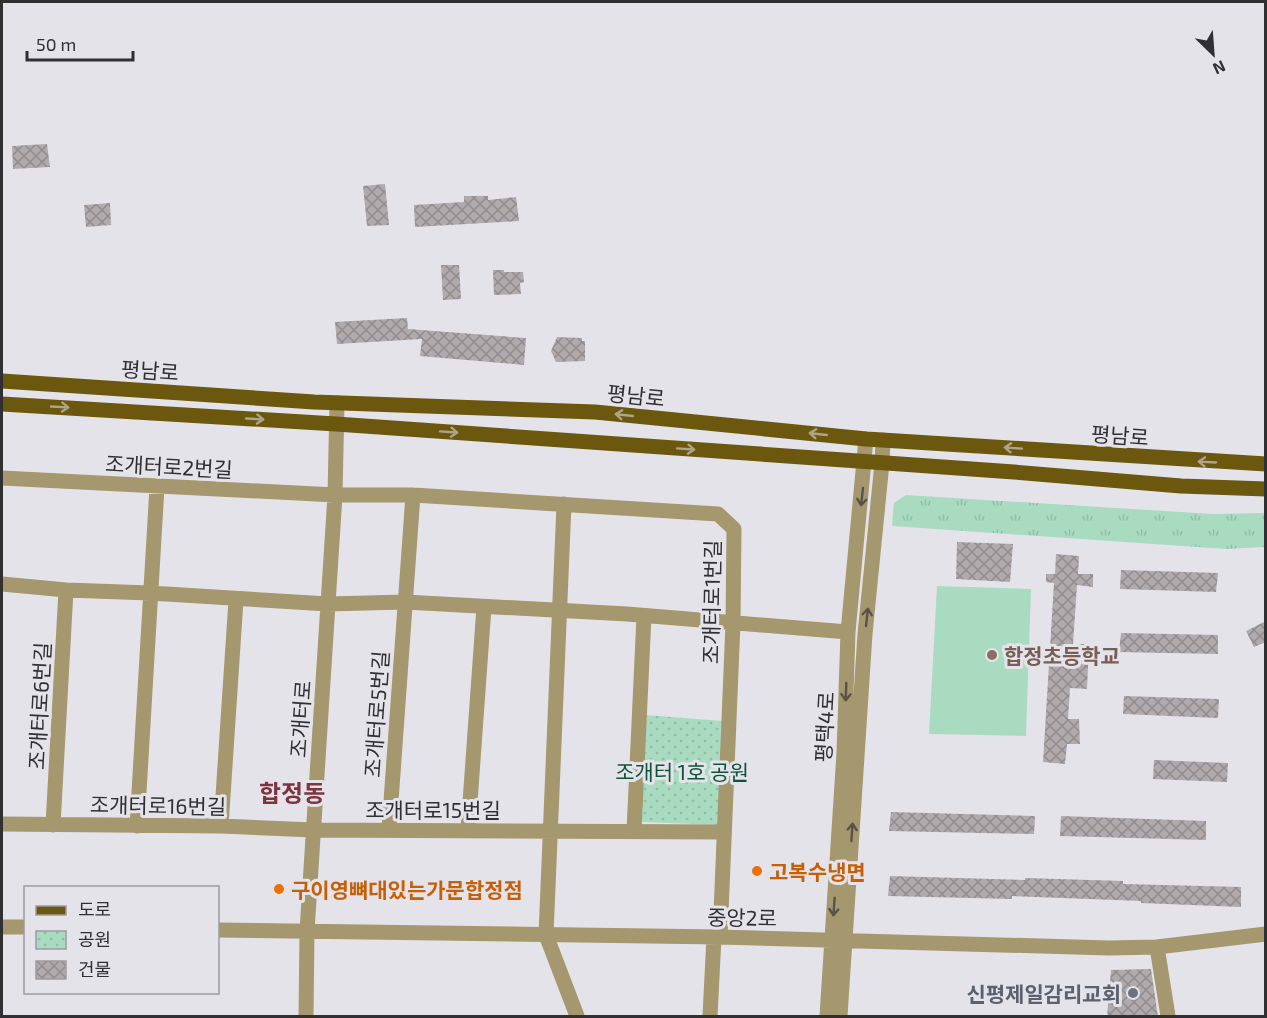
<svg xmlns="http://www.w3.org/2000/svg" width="1267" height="1018" font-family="'Exo 2','Noto Sans KR',sans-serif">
<defs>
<pattern id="grass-tufts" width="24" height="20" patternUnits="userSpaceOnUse" patternTransform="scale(1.5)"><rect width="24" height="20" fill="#a9dbc0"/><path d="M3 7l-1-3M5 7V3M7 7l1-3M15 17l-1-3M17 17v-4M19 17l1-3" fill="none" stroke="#92bca5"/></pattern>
<pattern id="park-dots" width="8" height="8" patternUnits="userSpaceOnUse" patternTransform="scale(1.5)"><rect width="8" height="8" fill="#a9dbc0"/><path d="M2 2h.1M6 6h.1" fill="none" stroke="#92bca5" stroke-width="1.8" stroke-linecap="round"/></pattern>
<pattern id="building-cross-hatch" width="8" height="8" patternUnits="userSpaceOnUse" patternTransform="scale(1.5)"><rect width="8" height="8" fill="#b1aaad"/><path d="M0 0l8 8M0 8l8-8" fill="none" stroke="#908b8d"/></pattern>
</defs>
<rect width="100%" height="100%" fill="#e5e3ea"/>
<path fill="url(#grass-tufts)" d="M906,495l307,19 52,-1v34l-39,2 -334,-23 2,-23z"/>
<path fill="url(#park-dots)" d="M646,715l76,6 -3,104 -78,-3z"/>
<path fill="#a9dbc0" d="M937,586l94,3 -5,147 -97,-2z"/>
<path fill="url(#building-cross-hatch)" d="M47,144l3,23 -37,2 -1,-23z
M385,184l4,41 -22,1 -4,-40z
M464,196h24v4l28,-3 3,24 -104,6 -1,-22 50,-3z
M110,203l1,22 -25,2 -2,-22z
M441,265h18l2,34 -18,1z
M493,270h11v2h19l1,10 -4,1 1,11 -27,1z
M407,318l1,11 118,9 -2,27 -104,-9 2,-17 -85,5 -2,-22z
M557,337l25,1v3h3v20l-29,1 -5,-11z
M957,542l56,2 -3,38 -54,-3z
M1056,554l23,2 -1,18h15v13l-16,-2 -4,59h16l-2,45 -17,-1 -2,31h11l1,25h-13l-2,20 -22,-2 11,-179 -8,-1v-8h9z
M1121,570l97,3 -2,19 -96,-3z
M1266,621v21l-12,5 -8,-16z
M1121,633l97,2v19l-99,-2z
M1124,696l95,3 -1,19 -95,-4z
M1154,760l74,3 -1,19 -74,-3z
M891,812l144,4 -1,18 -145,-3z
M1061,816l145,5v19l-146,-4z
M890,876l135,4v-2l98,3v3l118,3v20l-100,-4v-2l-129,-5v3l-124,-3z
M1151,969l7,48h-51l4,-47z"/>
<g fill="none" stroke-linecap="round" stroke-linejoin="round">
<path stroke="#a5976e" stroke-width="15" d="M2,478l333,17h78l305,19 16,15 -1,94 -13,314
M564,504l-18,431 31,81
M2,584l64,6 84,3 178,11 77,-2 222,12 221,18
M2,824l219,2 92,4 410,2
M53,825l13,-235
M137,826l20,-339
M221,826l15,-226
M389,829l24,-334
M468,830l16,-223
M634,831l10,-215
M2,927h24
M218,930l502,7 389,11 48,-1 109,-13
M1157,947l11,69
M306,1016l1,-85 28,-436 2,-92
M710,1016l4,-79
M827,1016l17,-263 4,-121 18,-193
M840,1016l25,-382 17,-171 1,-23"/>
<path stroke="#6b570d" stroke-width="15" d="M2,381l312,21 281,10 271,27 400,25
M2,404l334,20 678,48 167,14 85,3"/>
</g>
<defs><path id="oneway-shaft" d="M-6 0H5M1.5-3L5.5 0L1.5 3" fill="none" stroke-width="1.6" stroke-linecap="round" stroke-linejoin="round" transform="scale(1.5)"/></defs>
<g stroke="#aea487">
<use href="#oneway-shaft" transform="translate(60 407) rotate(3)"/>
<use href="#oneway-shaft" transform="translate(624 415) rotate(-174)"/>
<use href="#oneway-shaft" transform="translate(255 419) rotate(3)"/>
<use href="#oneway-shaft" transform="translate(449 432) rotate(4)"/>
<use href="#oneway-shaft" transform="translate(818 434) rotate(-174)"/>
<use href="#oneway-shaft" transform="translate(1013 448) rotate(-176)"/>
<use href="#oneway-shaft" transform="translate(686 449) rotate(4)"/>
<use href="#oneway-shaft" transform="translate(1207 462) rotate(-177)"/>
</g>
<g stroke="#595347">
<use href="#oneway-shaft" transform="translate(862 497) rotate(96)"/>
<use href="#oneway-shaft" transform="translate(867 617) rotate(-84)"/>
<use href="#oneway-shaft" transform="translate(846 692) rotate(92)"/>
<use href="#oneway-shaft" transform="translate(852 832) rotate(-86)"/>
<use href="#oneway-shaft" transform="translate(834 907) rotate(94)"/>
</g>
<circle fill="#8d6e63" stroke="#e5e3ea" stroke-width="2" cx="992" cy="655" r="6"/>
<g fill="#e8710a" stroke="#e5e3ea" stroke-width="2">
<circle cx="757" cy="871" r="6"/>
<circle cx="279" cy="889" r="6"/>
</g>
<circle fill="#6b7280" stroke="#e5e3ea" stroke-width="2" cx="1133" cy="993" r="6"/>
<g text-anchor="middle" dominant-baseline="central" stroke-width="6" stroke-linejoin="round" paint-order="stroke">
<g font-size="21" fill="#302f32" stroke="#e5e3ea">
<text transform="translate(150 370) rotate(4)">평남로</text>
<text transform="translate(636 395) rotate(6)">평남로</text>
<text transform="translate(1120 435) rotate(4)">평남로</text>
<text transform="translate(169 466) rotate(3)">조개터로2번길</text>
<text transform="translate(711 602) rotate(-89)">조개터로1번길</text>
<text transform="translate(39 706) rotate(-87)">조개터로6번길</text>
<text transform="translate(376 714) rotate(-86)">조개터로5번길</text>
<text transform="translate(300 719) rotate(-86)">조개터로</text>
<text transform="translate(824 727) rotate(-87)">평택4로</text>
<text transform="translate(158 805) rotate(1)">조개터로16번길</text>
<text x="433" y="809">조개터로15번길</text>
<text transform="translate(742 917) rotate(1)">중앙2로</text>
</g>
<g font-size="21" font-weight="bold" fill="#785e54" stroke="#e5e3ea" text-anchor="start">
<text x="1004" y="655">합정초등학교</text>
</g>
<g font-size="21" fill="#0e5438" stroke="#e5e3ea">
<text x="682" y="771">조개터 1호 공원</text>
</g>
<g font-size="21" font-weight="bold" fill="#c56008" stroke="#e5e3ea" text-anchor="start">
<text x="769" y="871">고복수냉면</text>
<text x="291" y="889">구이영뼈대있는가문합정점</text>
</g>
<g font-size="21" font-weight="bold" fill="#5b616d" stroke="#e5e3ea" text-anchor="end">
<text x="1121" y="993">신평제일감리교회</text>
</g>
<g font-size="24" font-weight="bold" fill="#7c3440" stroke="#e5e3ea">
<text x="292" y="792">합정동</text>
</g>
</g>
<rect width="1267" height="1018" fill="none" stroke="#302f32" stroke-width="6"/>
<rect x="24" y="886" width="195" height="108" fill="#e5e3ea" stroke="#9d9ba0" stroke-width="1.5"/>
<rect x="36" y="906" width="30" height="9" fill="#6b570d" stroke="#9d9ba0" stroke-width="1.5"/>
<text x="78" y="916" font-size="18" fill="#302f32">도로</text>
<rect x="36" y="931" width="30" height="18" fill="url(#park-dots)" stroke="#9d9ba0" stroke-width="1.5"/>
<text x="78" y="946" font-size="18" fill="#302f32">공원</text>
<rect x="36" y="961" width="30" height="18" fill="url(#building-cross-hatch)" stroke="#9d9ba0" stroke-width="1.5"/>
<text x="78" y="976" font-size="18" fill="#302f32">건물</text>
<g transform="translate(1213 54) rotate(155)" stroke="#e5e3ea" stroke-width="4.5" paint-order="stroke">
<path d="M0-4.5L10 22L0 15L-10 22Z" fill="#302f32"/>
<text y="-9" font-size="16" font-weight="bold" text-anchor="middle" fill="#302f32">N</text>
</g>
<path d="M27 51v9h106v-9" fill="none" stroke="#302f32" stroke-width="3"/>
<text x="36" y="51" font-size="18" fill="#302f32" stroke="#e5e3ea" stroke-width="4.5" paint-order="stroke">50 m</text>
</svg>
